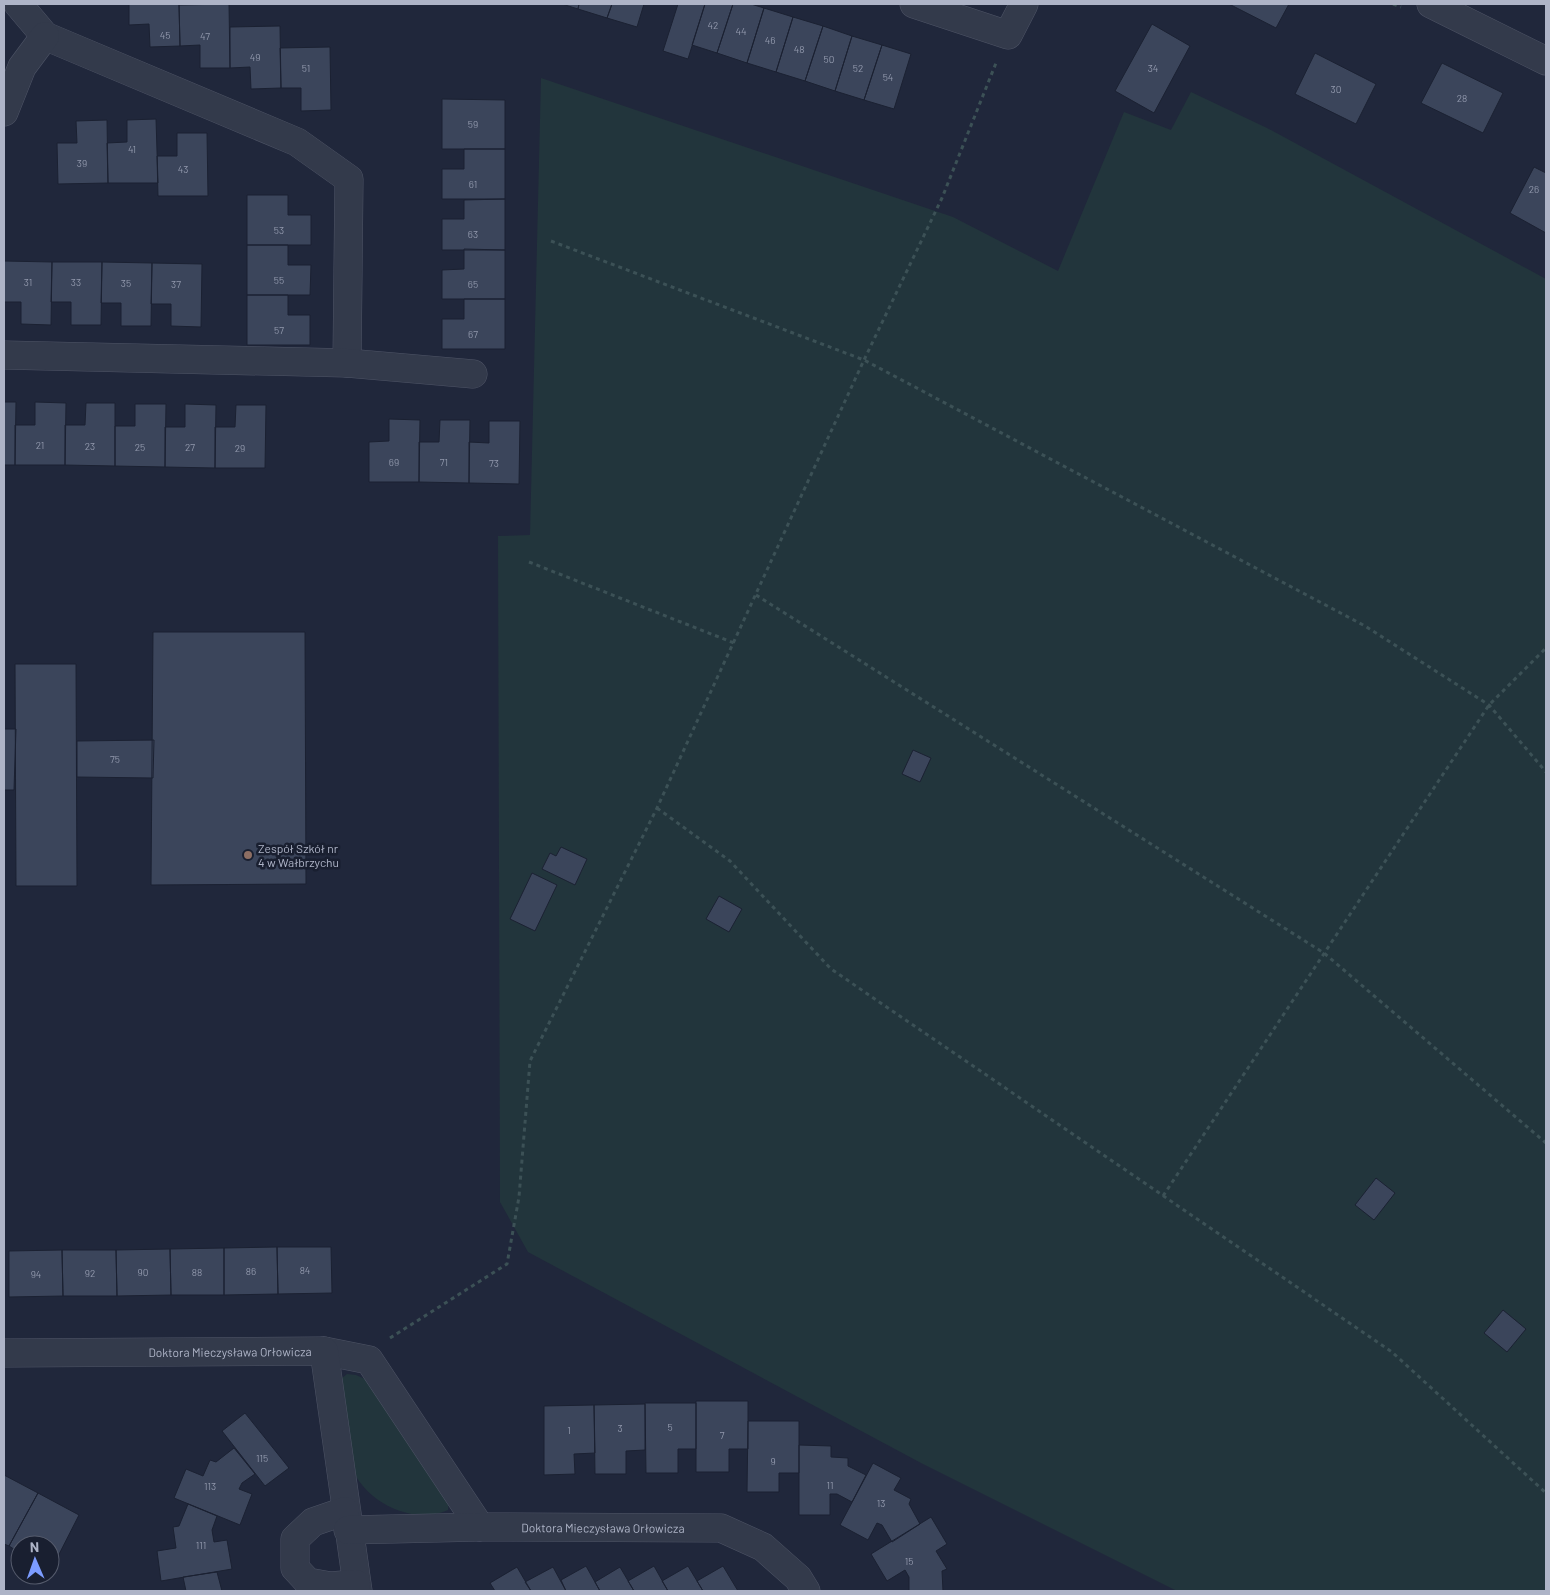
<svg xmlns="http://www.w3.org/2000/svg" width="1550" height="1595" font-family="Barlow,sans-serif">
<rect width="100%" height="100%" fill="#20273b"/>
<path fill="#22353c" d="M541,78l412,139 105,54 66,-159 47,18 20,-38 76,36 279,151v1312h-369l-256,-128 -393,-211 -28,-50 -2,-666 32,-1z
M347,1374l9,1 11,5 82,121 -1,9c-37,17 -90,-11 -99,-51 -6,-26 -5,-54 -8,-80z"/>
<path fill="#3b455b" stroke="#1b2132" d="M129,4h50l1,42 -30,1 -1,-23 -20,1z
M229,4l1,64h-30v-23l-20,1 -1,-41z
M562,4h17l-1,5z
M579,4h33l-5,14 -29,-9z
M612,4h32l-7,23 -30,-9z
M678,4h27l-17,55 -25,-8z
M705,4h28l-16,49 -25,-8z
M733,4h18l13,4 -17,55 -30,-10z
M1229,4h60l-13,24z
M764,8l29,9 -17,55 -29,-9z
M793,17l30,9 -18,55 -29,-9z
M1152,24l38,22 -36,67 -39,-22z
M280,26l1,62 -30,1 -1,-22 -20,1v-41z
M823,26l29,10 -17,55 -30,-10z
M852,36l30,9 -18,55 -29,-9z
M882,45l29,9 -17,55 -30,-9z
M330,47l1,63 -30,1v-23h-20l-1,-40z
M1315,53l61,31 -20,40 -61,-30z
M1442,63l61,30 -20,40 -62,-30z
M442,99l63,1v49h-63z
M156,119l2,64h-50l-1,-40 20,-1v-22z
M107,120l1,63 -50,1 -1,-41h20l-1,-22z
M177,133h30l1,63h-50l-1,-40h20z
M464,149h41v50h-63v-30h22z
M1534,167l12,6v60l-36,-20z
M247,195h41v20h23v30h-64z
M505,199v51h-63v-31h22v-19z
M247,245h41v20h23l-1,30h-63z
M464,249l41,1v49h-63v-29l22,-1z
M4,261l48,1 -1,63 -30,-1v-22h-17z
M52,262h50l-1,63h-30v-23h-20z
M102,262l50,1 -1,63h-30v-23h-20z
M152,263l50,1 -1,63 -30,-1v-22h-20z
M247,295h41v20h22v30h-63z
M464,299h41v50h-63v-30h22z
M4,402h12l-1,63h-11z
M35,402l31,1 -1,62h-50v-40h20z
M86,403h29v63l-50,-1v-40h20z
M135,404h31l-1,63 -50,-1v-40h20z
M185,404l31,1 -1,63 -50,-1v-40h20z
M236,405h30l-1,63h-50v-41h20z
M389,419l31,1 -1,62h-50v-40l20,-1z
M440,420h30l-1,63 -50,-1v-40h20z
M489,421h31l-1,63 -50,-1v-41l20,1z
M153,632h152l1,252 -155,1z
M15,664h61l1,222h-61z
M4,729h12l-2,61h-10z
M154,740l-1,38 -76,-1v-36z
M913,750l18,8 -11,24 -18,-8z
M561,847l26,12 -12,26 -33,-16 8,-16 6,3z
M532,873l25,12 -22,46 -25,-12z
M719,896l23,13 -13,23 -23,-13z
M1376,1178l19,15 -21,27 -19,-15z
M277,1247h54l1,46 -54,1z
M277,1247l1,47 -54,1v-47z
M224,1248v47h-53l-1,-46z
M170,1249l1,46 -54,1 -1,-46z
M62,1250h54l1,46h-54z
M62,1250l1,46 -54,1v-46z
M1503,1310l23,19 -19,23 -23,-19z
M696,1401h52v48h-19v23h-33z
M645,1403h51v46h-18v24h-32z
M645,1404v46l-19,1v23h-31l-1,-69z
M594,1405l1,48 -21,1 1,20 -31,1v-69z
M245,1413l44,55 -24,18 -43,-55z
M748,1421h51v52h-20v19h-32z
M799,1445l32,1v11l17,1v8l18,9 -14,27 -15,-8h-7v21h-31z
M234,1448l21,26 -13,9 -3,6 13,5 -12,31 -66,-27 12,-29 17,7 7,-16 6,2z
M873,1463l28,15 -7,12 17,9 -2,5 11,20 -28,18 -10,-17 -5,-2 -9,17 -28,-15z
M4,1475l34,18 -29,53 -5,-2z
M38,1493l41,22 -29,57v-27h-30v8l-11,-7z
M188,1504l29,12 -5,14 2,12 13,-2 5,29 -71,12 -4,-30 19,-3 -3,-21 6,-1z
M931,1517l16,27 -11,7 11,18 -5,2 1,20h-34v-14l-4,-7 -18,11 -16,-27z
M586,1566l14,25h-34l-5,-11z
M654,1566l14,25h-34l-6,-10z
M688,1566l15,25h-35l-6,-10z
M723,1566l15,25h-35l-6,-10z
M517,1567l14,24h-36l-5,-8z
M553,1567l13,24h-35l-6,-9z
M620,1567l14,24h-34l-5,-9z
M217,1572l5,19h-36l-3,-14z
M30,1575h19l-4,8z"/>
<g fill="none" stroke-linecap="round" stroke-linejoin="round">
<g stroke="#4e5466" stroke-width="29">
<g id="minor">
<path d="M18,4l27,32 252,106 52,37 -2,184"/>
<path d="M914,4l94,31 16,-31"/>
<path d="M1431,4l115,57"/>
<path d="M4,112l18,-45 23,-31"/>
<path d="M4,355l343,8 126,11"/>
<path d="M324,1351l45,9 111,167"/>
<path id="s1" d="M4,1353l320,-2 34,240"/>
<path d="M345,1511l-32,11 -18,17v29l13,14 22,4 26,-2"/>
<path id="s2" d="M348,1530l132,-3 241,1 42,19 35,31 8,13"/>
</g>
</g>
<path stroke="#3c5156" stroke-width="3" stroke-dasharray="4 4" stroke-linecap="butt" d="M1393,4l8,3
M551,241l313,119 501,266 124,79 57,67
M529,562l205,81
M756,595l568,358 222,190
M657,808l73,53 101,108 561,383 154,141
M1163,1196l326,-491 57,-57
M390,1338l117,-74 12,-67 11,-136 127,-253 207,-448 78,-162 54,-135"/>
<use href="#minor" stroke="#333a4b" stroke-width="28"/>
</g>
<circle fill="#8d6e63" stroke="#191f30" stroke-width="2" cx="248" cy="855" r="5"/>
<g text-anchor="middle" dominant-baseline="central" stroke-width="5" stroke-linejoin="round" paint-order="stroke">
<g font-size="10" fill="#9198ac">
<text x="713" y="25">42</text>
<text x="741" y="31">44</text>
<text x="165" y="35">45</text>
<text x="205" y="36">47</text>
<text x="770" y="40">46</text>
<text x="799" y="49">48</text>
<text x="255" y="57">49</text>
<text x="829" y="59">50</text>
<text x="306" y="68">51</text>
<text x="858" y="68">52</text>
<text x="1153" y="68">34</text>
<text x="888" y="77">54</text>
<text x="1336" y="89">30</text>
<text x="1462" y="98">28</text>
<text x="473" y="124">59</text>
<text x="132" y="149">41</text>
<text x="82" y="163">39</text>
<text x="183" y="169">43</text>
<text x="473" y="184">61</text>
<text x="1534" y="189">26</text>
<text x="279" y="230">53</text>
<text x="473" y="234">63</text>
<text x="279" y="280">55</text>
<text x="28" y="282">31</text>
<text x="76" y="282">33</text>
<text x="126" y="283">35</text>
<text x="176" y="284">37</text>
<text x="473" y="284">65</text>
<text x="279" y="330">57</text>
<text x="473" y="334">67</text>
<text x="40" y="445">21</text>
<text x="90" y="446">23</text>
<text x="140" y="447">25</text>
<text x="190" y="447">27</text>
<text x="240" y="448">29</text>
<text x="394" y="462">69</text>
<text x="444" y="462">71</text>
<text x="494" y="463">73</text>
<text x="115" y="759">75</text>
<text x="305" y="1270">84</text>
<text x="251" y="1271">86</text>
<text x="143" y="1272">90</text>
<text x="197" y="1272">88</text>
<text x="90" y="1273">92</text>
<text x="36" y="1274">94</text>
<text x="670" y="1427">5</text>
<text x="620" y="1428">3</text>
<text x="569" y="1430">1</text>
<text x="722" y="1435">7</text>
<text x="262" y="1458">115</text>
<text x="773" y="1461">9</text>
<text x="830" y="1485">11</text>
<text x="210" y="1486">113</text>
<text x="881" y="1503">13</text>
<text x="201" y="1545">111</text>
<text x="909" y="1561">15</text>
</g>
<g font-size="12" fill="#aeb4c7" stroke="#191f30" text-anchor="start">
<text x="258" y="848">Zespół Szkół nr<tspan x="258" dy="14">4 w Wałbrzychu</tspan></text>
</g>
<g font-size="12" fill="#aeb4c7" stroke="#191f30">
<text stroke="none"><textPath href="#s1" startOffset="226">Doktora Mieczysława Orłowicza</textPath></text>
<text stroke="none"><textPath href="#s2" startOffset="255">Doktora Mieczysława Orłowicza</textPath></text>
</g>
</g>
<rect width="1550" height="1595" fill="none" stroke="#aeb4c7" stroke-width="10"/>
<g transform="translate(35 1560) rotate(358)"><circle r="24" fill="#191f30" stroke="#555b6c"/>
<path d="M0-4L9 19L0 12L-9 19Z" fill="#7c9cff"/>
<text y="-8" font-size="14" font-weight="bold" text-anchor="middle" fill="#aeb4c7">N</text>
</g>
</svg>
